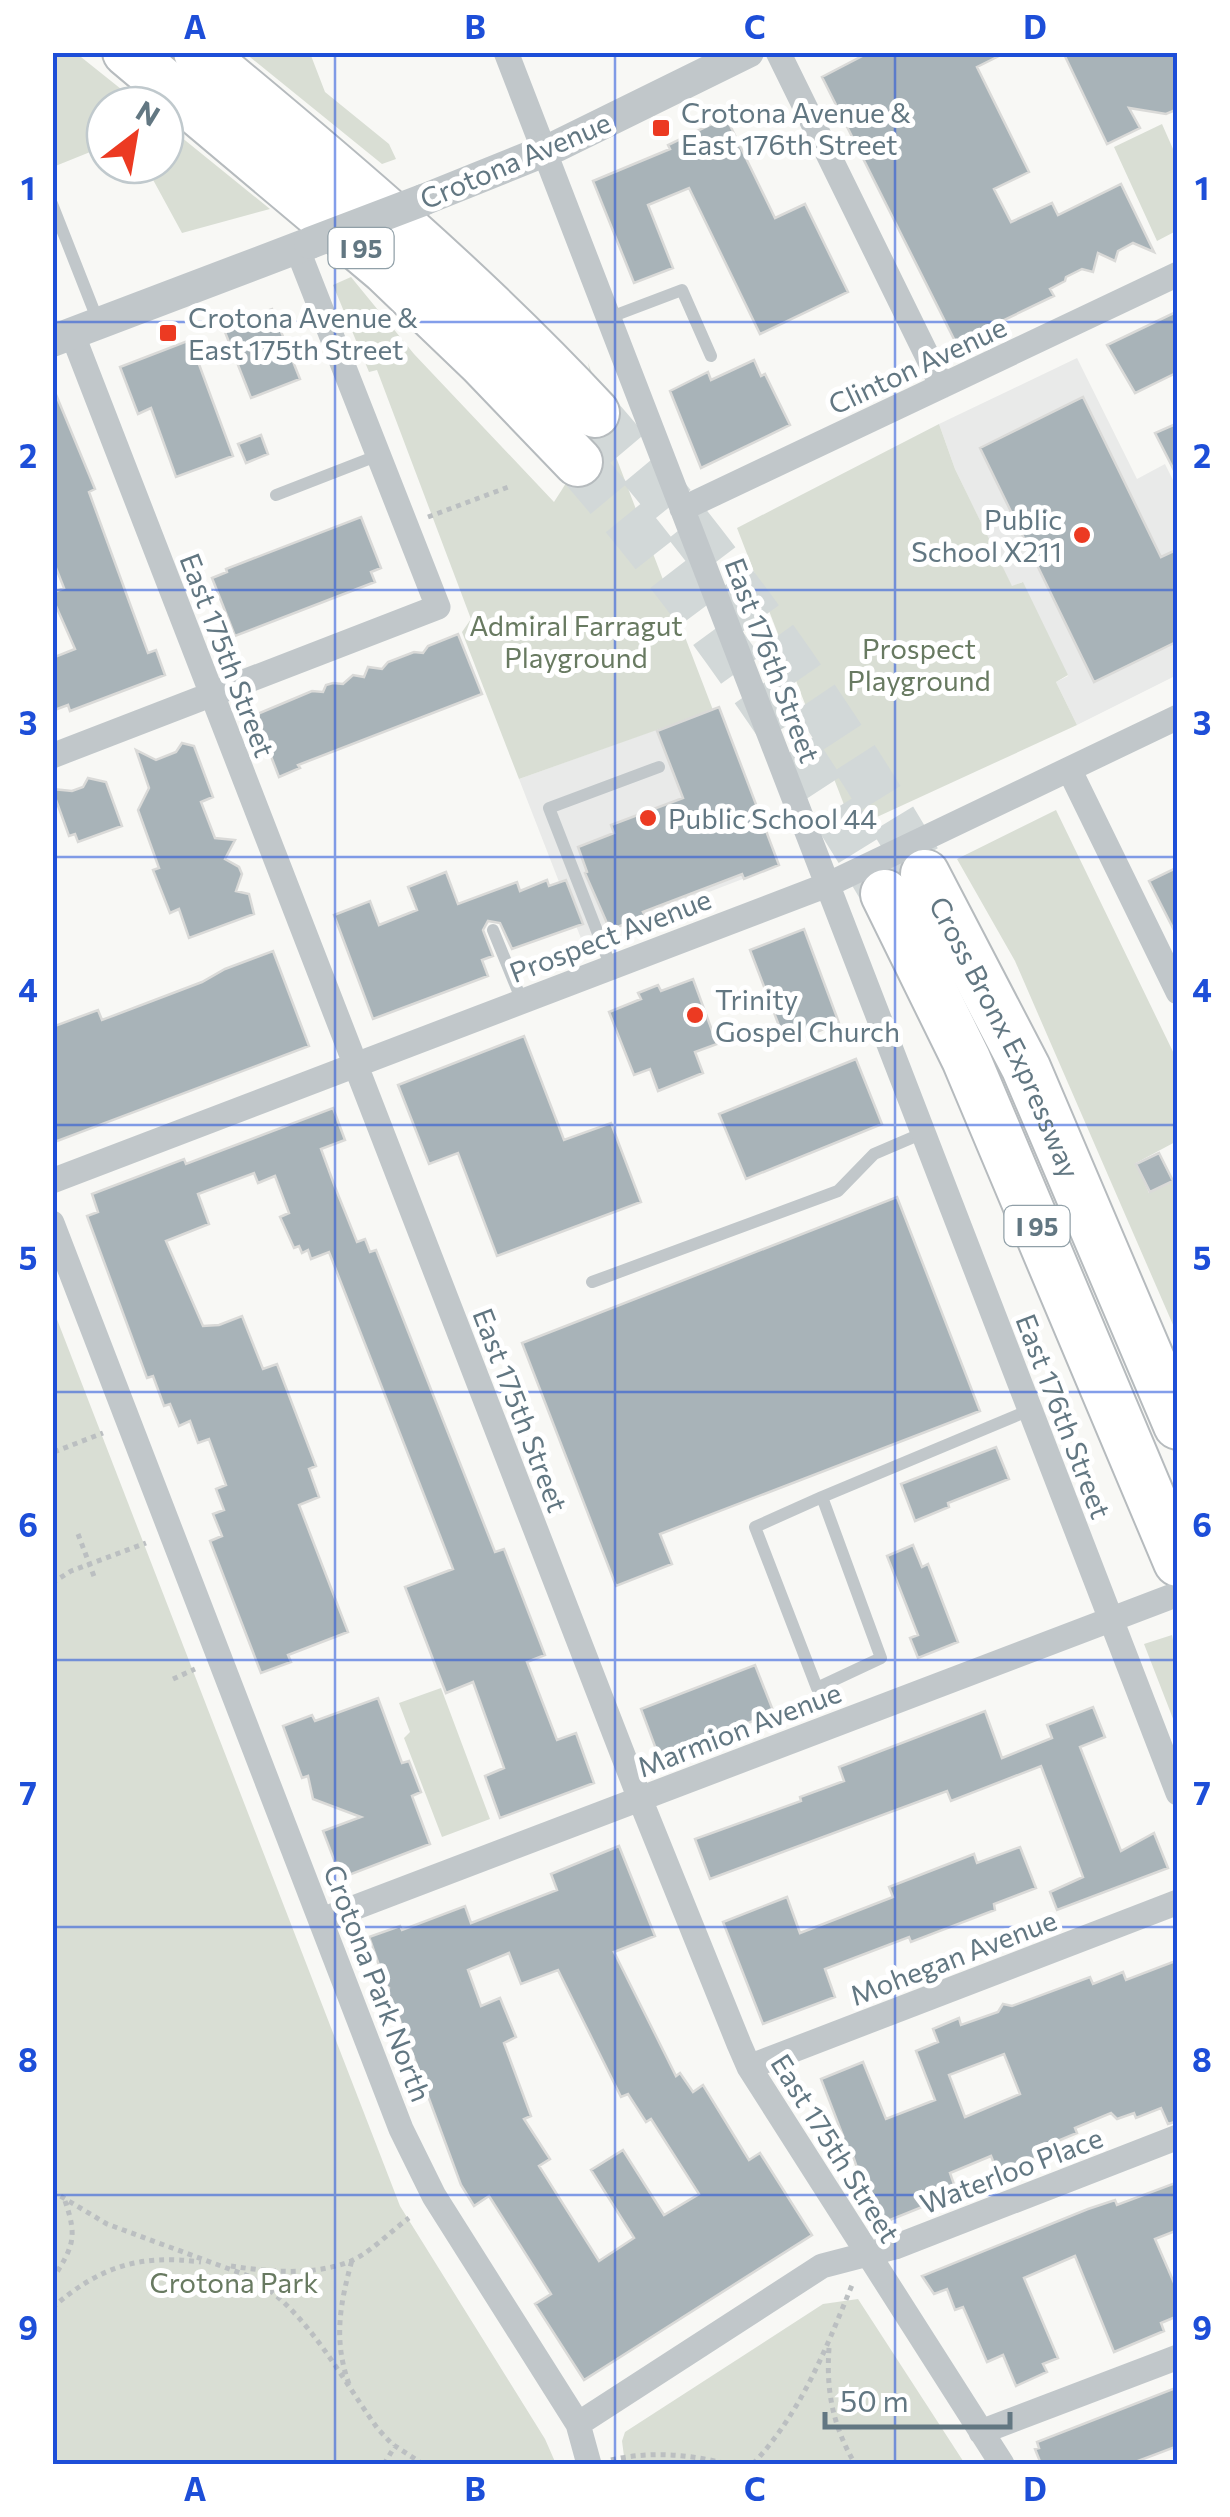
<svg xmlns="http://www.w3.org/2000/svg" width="1230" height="2517" font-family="Commissioner,sans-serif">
<rect width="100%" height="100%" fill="#f8f8f5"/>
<path fill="#e9eae9" d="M1077,358l60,121 28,-15 12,24v187l-100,50 -21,-43 12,-6 -46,-94 -10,5 -57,-118 -16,-45z
M719,707l60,158 -197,76 -63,-162z"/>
<path fill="#d9ded4" d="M53,52l23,1 65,52h-36v41l-52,21z
M245,53h65l15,39 64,52 7,15 -14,5z
M165,124l105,85 -88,24 -37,-68h20z
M1162,124l15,34 1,72 -21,11 -43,-94z
M351,277l63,77 140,148c32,-48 47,-81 34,-139l30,78 -7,3 102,266 -194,69 -57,-147 9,-13 -94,-249 -8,2 -36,-87z
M939,424l16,45 57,117 11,-4 45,93 -12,7 21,43 -224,103 -116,-300z
M1056,810l121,250v81l-41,22 13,30 28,-13v154l-162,-373 -58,-102z
M53,1309l347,897 145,233 11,25h-503z
M1172,1635l5,25v69l-33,-85z
M441,1688l49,131 -48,18 -38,-99 6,-6 -11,-29z
M858,2299l107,165h-340l-3,-23 3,-9 198,-128z"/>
<path fill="#a8b3b8" stroke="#dadad8" stroke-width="2.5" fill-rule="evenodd" d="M870,52h137l-30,15 52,105 -35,17 17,33 41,-19 6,12 63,-31 33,68 -21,-9 -15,8 -3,10 -17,-8 -5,19 -11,-3 -16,8 -1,4 -15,8 4,7 -98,47 -134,-266z
M1063,52h115v57l-12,5 -37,-6 11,20 -33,16z
M726,117l49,101 30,-14 43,88 -88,42 -71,-146 -41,17 25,63 -39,15 -41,-102 77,-32 -2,-4z
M272,309l28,70 -49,19 -28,-71z
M1178,311v61l-43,21 -28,-48z
M190,340l43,116 -57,21 -25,-69 -13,6 -18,-47z
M754,360l7,16 4,-2 25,51 -89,43 -31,-77 38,-19 3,8z
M52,385l43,104 -6,3 59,161 8,-3 9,25 -95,36 -2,-6 -16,6v-53l23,-9 -23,-52v-4l12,-5 -12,-30z
M1083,397l78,160 17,-8v92l-84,41 -114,-234z
M1178,423v55l-23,-45z
M261,435l7,19 -22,9 -8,-19z
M361,517l20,51 -10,4 4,10 -140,54 -23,-58 15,-6 -1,-3z
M458,634l24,60 -184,71 2,3 -21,9 -24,-62 57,-24 11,1 3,-7 7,-2 10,1 10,-9 11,2 4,-10 14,2 6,-7 26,-10 9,1 5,-7z
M719,707l60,158 -35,14 -2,-5 -99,38 2,4 -35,14 -25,-57 2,-1 -9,-25 36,-14 -3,-8 72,-27 -26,-67z
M182,743l12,3 19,51 -12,5 14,36 20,2 -10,19 14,8 3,7 -6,17 13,3 5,20 -65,24 -10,-29 -9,4 -17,-43 6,-2 -21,-58 11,-22 -13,-38 20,10 20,-8z
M88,778l18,4 16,44 -44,16 -3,-8 -6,2 -17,-47 20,2 11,-4z
M1178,867v71l-29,-57z
M446,872l12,32 59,-22 3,9 27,-11 2,6 17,-6 17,44 -71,25 -12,-26 -12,-2 -5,9 10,26 -11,4 6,16 -115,43 -39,-104 36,-14 9,24 38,-15 -9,-23z
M804,929l35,94 -53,21 -36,-94z
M273,951l36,95 -257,97v-116l46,-17 4,10 100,-38 23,-13z
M693,979l24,65 -22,8 8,21 -45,18 -8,-22 -16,6 -25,-63 32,-13 -3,-6 20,-8 3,6z
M524,1036l40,104 47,-17 30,79 -144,54 -39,-103 -29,11 -31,-79z
M856,1059l26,65 -136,55 -27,-65z
M333,1108l12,32 -24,9 14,38 22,55 8,-3 5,13 6,-2 119,302 9,-3 41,106 -18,7 30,78 19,-7 18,50 -94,35 -15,-42 19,-8 -31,-86 -27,11 -41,-106 48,-18 -124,-317 -18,7 -3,-9 -6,3 -3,-7 -5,2 -14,-31 9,-4 -14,-37 -17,7 -4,-10 -56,21 11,30 -43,17 37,85 16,-1 23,-9 21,53 14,-5 39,102 -7,3 10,28 -20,8 49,127 -60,23 3,7 -30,11 -51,-132 12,-5 -9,-22 11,-4 -8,-21 10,-4 -17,-46 -11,4 -8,-22 -11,5 -9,-22 -6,2 -11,-30 -6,2 -60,-162 11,-4 -6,-18 92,-35 2,5z
M1159,1153l14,28 -23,11 -14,-28z
M897,1197l83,214 -320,123 12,30 -56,22 -94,-243z
M996,1447l13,32 -61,24 1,4 -34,14 -14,-37z
M913,1545l9,22 6,-3 30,78 -40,16 -8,-20 8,-3 -31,-79z
M755,1665l19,48 -115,44 -18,-48z
M378,1698l24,65 7,-2 12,31 -9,4 18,48 -89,34 -18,-47 38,-14 -48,-18 -5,-23 -6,2 -19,-52 29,-11 3,6z
M1093,1707l12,30 -25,10 41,104 33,-18 14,35 -111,42 -7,-18 33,-15 -42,-111 -90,35 -4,-10 -237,88 -15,-40 106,-38 -1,-4 44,-16 -5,-14 146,-56 17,47 50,-20 -5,-13z
M619,1846l36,90 -41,16 62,124 4,-3 13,19 10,-7 46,75 11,-7 52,82 -228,145 -49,-76 16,-10 -62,-98 -15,10 -13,-21 -66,-178 -8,-6 2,-13 -13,-10 4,-10 -11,-31 31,-11 2,4 63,-24 6,17 86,-33 -6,-16zM509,1953l12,31 37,-14 63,127 7,-3 18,28 5,-3 48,75 -35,21 -41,-65 -32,20 43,68 -35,23 -60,-95 11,-7 -26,-40 7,-3 -27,-73 12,-6 -16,-39 -19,8 -13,-36z
M1020,1847l16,41 -42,16 1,6 -84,32 -2,-5 -84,32 10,28 -72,27 -40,-102 64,-25 13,36 93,-36 -4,-10 85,-33 3,9z
M1178,1960v161l-10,3 -7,-16 -25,10 -2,-5 -17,6 -6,-6 -36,15 2,5 -34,14 -8,11 -36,18 -8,-20 -41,17 7,20 -72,29 -20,-31 -12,-35 -8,2 -8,-20 6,-2 -22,-57 42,-17 23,57 49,-19 -19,-49 22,-9 -5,-13 26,-11 2,7 37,-13 5,-8 9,2 78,-29 3,7 30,-12 3,8zM1004,2054l16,40 -55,23 -16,-42z
M1178,2182v48l-23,9 23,53v24l-17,7 3,8 -50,21 -39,-96 -51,22 34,80 -15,6 4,8 -31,14 -13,-31 -16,7 -24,-55 -8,3 -8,-21 -13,5 -12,-18 166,-67 27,-9 2,5z
M1178,2387v59l-48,18h-89l-6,-15 4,-1 -2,-6z"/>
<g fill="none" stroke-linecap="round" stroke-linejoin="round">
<path stroke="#d2d8d8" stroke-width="48" stroke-dasharray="48 24" stroke-linecap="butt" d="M595,413c124,143 236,297 330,461
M578,462c116,134 218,280 307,432"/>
<g stroke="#b6bbbe" stroke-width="52">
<g id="motorway">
<path d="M127,52l258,217 97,93 96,100"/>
<path d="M198,52c139,115 274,229 397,361"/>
<path id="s1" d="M925,874l101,194 152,357"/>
<path d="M885,894l81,165 212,503"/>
</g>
</g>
<path stroke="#bbbfc1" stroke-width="5" stroke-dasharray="5 5" stroke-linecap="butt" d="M428,517l83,-31
M54,1452l49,-19
M78,1534l17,45
M52,1583l19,-12 75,-28
M173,1679l22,-10
M52,2191l55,33 144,53c58,36 88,98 127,152l14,15 31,20
M231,2266c38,6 83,10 120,-5 20,-9 40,-30 58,-43
M52,2280c21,-33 26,-42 13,-79
M52,2308c47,-41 86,-54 149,-46
M829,2348c-3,44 4,78 26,116
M349,2384c-16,-44 -9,-80 3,-124
M611,2460c39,-9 78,-6 116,4
M384,2464l11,-18
M753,2464c49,-53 72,-113 99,-179"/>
<path stroke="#c1c7ca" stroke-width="12" d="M52,204l46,117
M608,318l74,-28 29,66
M276,495l103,-40
M493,930l29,71
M611,967l-62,-159 110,-41
M592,1282l246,-91 36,-37 49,-21
M822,1497l-67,30 62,161 64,-30 -59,-161 208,-87"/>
<path stroke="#c1c7ca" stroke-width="25" d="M506,52l672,1741
M778,52l164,334
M72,333l568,1466 99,245 10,23 253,397
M682,509l496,-235
M52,756l386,-149 -141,-359
M1070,771l108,221
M52,1181l775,-296 351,-168
M52,1223l349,906 33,67 144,228 11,40
M322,1920l856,-326
M749,2067l429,-165
M578,2424l244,-158 73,-19 283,-110
M981,2432l197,-75"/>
<path stroke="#c1c7ca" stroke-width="32" d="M423,200l134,-54 191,-94
M52,341l258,-98"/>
<use href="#motorway" stroke="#fff" stroke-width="48"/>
<path stroke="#c1c7ca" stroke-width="32" d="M310,243l113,-43"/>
</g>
<path fill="none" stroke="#1d4ed8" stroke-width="2.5" stroke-opacity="0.55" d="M335,52v2412M615,52v2412M895,52v2412M52,322h1126M52,590h1126M52,857h1126M52,1125h1126M52,1392h1126M52,1660h1126M52,1927h1126M52,2195h1126"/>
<g fill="#ec3a22" stroke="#fff" stroke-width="4">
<rect x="651" y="118" width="20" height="20" rx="5"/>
<rect x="158" y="323" width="20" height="20" rx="5"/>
<circle cx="1082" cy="535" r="10"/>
<circle cx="648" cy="818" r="10"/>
<circle cx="695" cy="1015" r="10"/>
</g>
<g text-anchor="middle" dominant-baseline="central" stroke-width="10" stroke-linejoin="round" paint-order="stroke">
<g fill="#fff" stroke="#91a0a8" stroke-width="2.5">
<rect x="328.5" y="228" width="65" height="40" rx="8"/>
<rect x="1004.5" y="1206" width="65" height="40" rx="8"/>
</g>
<g font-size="25" font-weight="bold" fill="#627782">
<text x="361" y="248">I 95</text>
<text x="1037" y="1226">I 95</text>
</g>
<g font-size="28" fill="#627782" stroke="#fff" text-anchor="start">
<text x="681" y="112">Crotona Avenue &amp;<tspan x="681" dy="32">East 176th Street</tspan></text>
<text x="188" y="317">Crotona Avenue &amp;<tspan x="188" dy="32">East 175th Street</tspan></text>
<text x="1062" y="519" text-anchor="end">Public<tspan x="1062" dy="32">School X211</tspan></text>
<text x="668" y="818">Public School 44</text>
<text x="715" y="999">Trinity<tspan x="715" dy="32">Gospel Church</tspan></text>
</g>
<g font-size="28" fill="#627782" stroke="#fff">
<text transform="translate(515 160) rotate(-23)">Crotona Avenue</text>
<text transform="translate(917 365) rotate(-25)">Clinton Avenue</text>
<text transform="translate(228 655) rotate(69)">East 175th Street</text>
<text transform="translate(773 660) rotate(69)">East 176th Street</text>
<text transform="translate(610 935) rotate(-21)">Prospect Avenue</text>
<text stroke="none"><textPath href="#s1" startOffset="182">Cross Bronx Expressway</textPath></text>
<text transform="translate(521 1410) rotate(69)">East 175th Street</text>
<text transform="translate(1064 1416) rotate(69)">East 176th Street</text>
<text transform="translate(739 1729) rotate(-21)">Marmion Avenue</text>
<text transform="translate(953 1957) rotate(-21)">Mohegan Avenue</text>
<text transform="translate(378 1983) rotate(69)">Crotona Park North</text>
<text transform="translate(836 2148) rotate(58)">East 175th Street</text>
<text transform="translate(1011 2170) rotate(-21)">Waterloo Place</text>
</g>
<g font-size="28" fill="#687a61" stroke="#fff">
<text x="576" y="625">Admiral Farragut<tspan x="576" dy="32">Playground</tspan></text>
<text x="919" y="648">Prospect<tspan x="919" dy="32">Playground</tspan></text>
<text x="234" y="2282">Crotona Park</text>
</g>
</g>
<rect width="1230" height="2517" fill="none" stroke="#ffffff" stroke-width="110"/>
<g transform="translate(135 135) rotate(31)"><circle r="48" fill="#ffffff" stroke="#c0c9cd" stroke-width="2.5"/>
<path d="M0-8L18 38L0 25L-18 38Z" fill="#ec3a22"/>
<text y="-15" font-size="28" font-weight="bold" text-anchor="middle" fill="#627782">N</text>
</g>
<path d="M825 2412v15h185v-15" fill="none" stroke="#627782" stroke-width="5"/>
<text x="840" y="2412" font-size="30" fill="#627782" stroke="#ffffff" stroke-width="8" paint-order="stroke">50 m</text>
<rect x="55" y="55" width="1120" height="2407" fill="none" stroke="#1d4ed8" stroke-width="4"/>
<g font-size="32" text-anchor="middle" font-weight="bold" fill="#1d4ed8">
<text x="195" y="39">A</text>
<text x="475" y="39">B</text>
<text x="755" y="39">C</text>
<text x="1035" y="39">D</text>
<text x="28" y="200">1</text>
<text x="1202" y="200">1</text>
<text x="28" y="468">2</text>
<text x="1202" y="468">2</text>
<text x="28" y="735">3</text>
<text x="1202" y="735">3</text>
<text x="28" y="1002">4</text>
<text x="1202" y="1002">4</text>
<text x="28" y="1270">5</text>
<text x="1202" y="1270">5</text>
<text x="28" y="1537">6</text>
<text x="1202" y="1537">6</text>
<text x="28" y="1805">7</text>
<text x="1202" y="1805">7</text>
<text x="28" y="2072">8</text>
<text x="1202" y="2072">8</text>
<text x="28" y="2340">9</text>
<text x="1202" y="2340">9</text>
<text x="195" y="2501">A</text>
<text x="475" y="2501">B</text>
<text x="755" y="2501">C</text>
<text x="1035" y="2501">D</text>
</g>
</svg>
